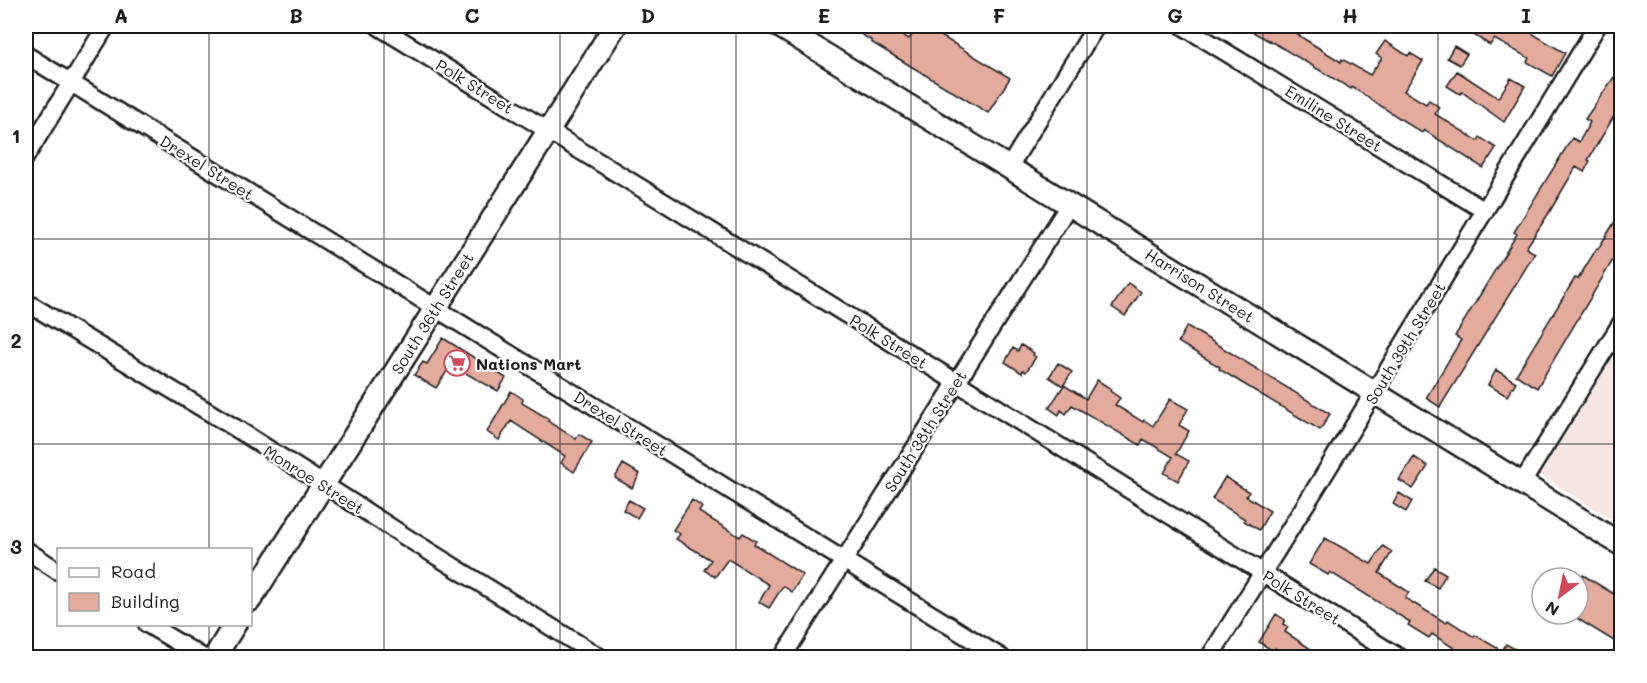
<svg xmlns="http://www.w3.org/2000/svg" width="1647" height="683" font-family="Mali,sans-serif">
<rect width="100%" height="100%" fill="#fff"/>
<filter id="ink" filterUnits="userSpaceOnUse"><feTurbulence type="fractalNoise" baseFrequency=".0167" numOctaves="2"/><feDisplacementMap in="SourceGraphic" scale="12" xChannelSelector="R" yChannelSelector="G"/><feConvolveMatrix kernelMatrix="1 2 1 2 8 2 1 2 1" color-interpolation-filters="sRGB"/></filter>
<g filter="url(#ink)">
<path fill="#f7e6e2" d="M1621,345h1l-1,180 -81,-50z"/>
<path fill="#e3aa9d" stroke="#1c1c1c" stroke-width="1.5" d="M847,26h40l22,13 9,-13h7l85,52 -22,35 -117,-71 1,-1z
M1242,26h50l8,4 -3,4 9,6 35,22 1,-3 28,16 12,-17 -6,-4 9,-13 23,15 2,-3 13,8 -19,30 22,13 3,-4 10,7 -4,7 43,27 2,-4 16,11 -13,20 -59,-38 -2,3 -70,-46 -1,2 -82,-49v1z
M1459,26h61l45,27 -13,23 -25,-14 2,-4 -35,-19 -4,6z
M1454,46l13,8 -7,11 -13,-7z
M1457,71l41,27 13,-20 14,8 -21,36 -42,-30 -2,2 -13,-8z
M1614,77l8,6v31l-5,-3 -29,49 2,1 -6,11 -8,-5 -29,49 -21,32 9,5 -95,154 -14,-9 35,-58 -6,-4 62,-102 -3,-2 58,-94 7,4 11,-20 -5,-3z
M1622,210v46l-5,-3 -80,135 -21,-13 59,-97 3,1 19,-31 1,1z
M1128,283l13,9 -16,24 -13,-9z
M1187,326l143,88 -10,16 -78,-47 -23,-14 1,-2 -42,-25z
M443,338l63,40 -8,13 -47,-26 -15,23 -22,-13 9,-13 4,2z
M1021,345l13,8 -1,2 3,2 -10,15 -3,-2 -1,3 -17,-11 8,-14 5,3z
M1058,363l14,9 -9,14 -14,-9z
M1496,370l20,12 -9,14 -19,-11z
M1097,380l14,9 -1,2 10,7 -5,7 28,17 1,-2 9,6 17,-27 18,10 -9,16 10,6 -13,23 13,7 -11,20 -14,-8 9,-16 -30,-18 -3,6 -68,-40 -6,9 -5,-4 -2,5 -10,-7 15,-23 22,14z
M511,391l12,8 -1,4 27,16 -1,2 4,3 24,15 3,-5 13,8 -18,30 -13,-9 4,-7 -54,-35 -12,19 -12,-8z
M1414,457l14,9 -15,23 -14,-9z
M623,464l17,10 -8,14 -17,-10z
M1225,477l24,15 -3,4 24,15 -11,19 -15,-9 1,-2 -33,-20z
M1399,493l13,8 -6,11 -13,-8z
M629,500l14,8 -6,10 -14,-8z
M692,500l10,7 -3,5 41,25 3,-4 13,8 -2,3 49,31 -11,17 -9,-6 -14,22 -10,-6 10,-17 -41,-26 -13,18 -11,-7 7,-10 -35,-21 4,-5 -7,-4z
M1325,538l46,26 12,-18 9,6 -13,21 30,19 -4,6 41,25 2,-3 26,17 1,-2 27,16 4,-7 23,13h-61l-36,-23 -3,4 -21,-13 2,-3 -80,-50 -2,3 -19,-11z
M1434,567l12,7 -8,14 -13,-7z
M1583,575l39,24v47l-44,-27v-36z
M1276,614l9,6 -2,4 5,3 -3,5 38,25h-34l-14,-9 -2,3 -14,-9z"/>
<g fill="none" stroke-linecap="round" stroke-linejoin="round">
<g stroke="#1c1c1c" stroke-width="21">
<path id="minor" d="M378,26l578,356 444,276
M1183,26l302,185
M26,55l976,603
M26,156l80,-130
M1009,167l87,-141
M26,302l211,127 172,110 192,119
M1522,483l100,-161
M26,550l32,21
M147,624l57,34
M782,658l287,-453
M1209,658l110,-175 278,-457"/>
</g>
<g stroke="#1c1c1c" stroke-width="26">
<path id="major" d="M779,26l843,519
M250,600l365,-574
M214,658l21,-34"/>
</g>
<use href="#minor" stroke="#fff" stroke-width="16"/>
<use href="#major" stroke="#fff" stroke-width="21"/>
</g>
</g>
<path fill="none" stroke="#1c1c1c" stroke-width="1.5" stroke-opacity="0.55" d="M209,26v524M384,26v632M560,26v632M736,26v632M911,26v632M1087,26v632M1263,26v632M1438,26v632M26,239h1596M26,444h1596M209,624v34"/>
<defs>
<g id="supermarket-ring" transform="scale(1.35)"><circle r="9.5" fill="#fff" stroke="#d1495b" stroke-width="1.5"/><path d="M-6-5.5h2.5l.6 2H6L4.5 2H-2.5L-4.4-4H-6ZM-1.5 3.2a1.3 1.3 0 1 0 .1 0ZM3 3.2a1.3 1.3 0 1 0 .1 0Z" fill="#d1495b"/></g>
</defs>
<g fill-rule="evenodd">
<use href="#supermarket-ring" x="457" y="363"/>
</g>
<g text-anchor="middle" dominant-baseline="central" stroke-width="4.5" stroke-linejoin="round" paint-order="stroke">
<g font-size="16" fill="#1c1c1c" stroke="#fff">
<text transform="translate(475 86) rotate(32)">Polk Street</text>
<text transform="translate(1334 118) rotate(32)">Emiline Street</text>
<text transform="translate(207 167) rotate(32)">Drexel Street</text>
<text transform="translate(1200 285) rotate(32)">Harrison Street</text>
<text transform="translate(432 313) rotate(-58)">South 36th Street</text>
<text transform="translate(889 341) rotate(32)">Polk Street</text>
<text transform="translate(1405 343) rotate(-59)">South 39th Street</text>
<text transform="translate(621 423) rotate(32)">Drexel Street</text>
<text transform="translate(925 431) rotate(-58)">South 38th Street</text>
<text transform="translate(314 479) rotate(32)">Monroe Street</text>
<text transform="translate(1302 597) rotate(32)">Polk Street</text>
</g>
<g font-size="16" font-weight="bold" fill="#1c1c1c" stroke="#fff" text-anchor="start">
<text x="476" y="363">Nations Mart</text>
</g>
</g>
<rect width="1647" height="683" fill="none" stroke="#fff" stroke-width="66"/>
<rect x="57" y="548" width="195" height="78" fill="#ffffff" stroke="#a4a4a4" stroke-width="1.5"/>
<rect x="69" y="568" width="30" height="9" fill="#ffffff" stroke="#a4a4a4" stroke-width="1.5"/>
<text x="111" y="578" font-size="18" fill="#1c1c1c">Road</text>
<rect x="69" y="593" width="30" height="18" fill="#e3aa9d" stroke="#a4a4a4" stroke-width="1.5"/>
<text x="111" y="608" font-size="18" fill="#1c1c1c">Building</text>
<g transform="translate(1560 596) rotate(212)"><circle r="28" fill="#ffffff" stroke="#a4a4a4" stroke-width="1.5"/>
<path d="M0-4.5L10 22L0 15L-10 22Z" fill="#d1495b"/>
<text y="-9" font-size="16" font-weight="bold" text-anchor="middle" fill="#1c1c1c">N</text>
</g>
<rect x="33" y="33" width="1581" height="617" fill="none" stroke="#1c1c1c" stroke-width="2"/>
<g font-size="20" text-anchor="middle" font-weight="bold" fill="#1c1c1c">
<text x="121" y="23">A</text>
<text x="296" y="23">B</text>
<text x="472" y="23">C</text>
<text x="648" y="23">D</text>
<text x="824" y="23">E</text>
<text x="999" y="23">F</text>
<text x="1175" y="23">G</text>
<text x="1350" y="23">H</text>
<text x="1526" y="23">I</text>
<text x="16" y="143">1</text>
<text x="16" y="348">2</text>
<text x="16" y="554">3</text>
</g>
</svg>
